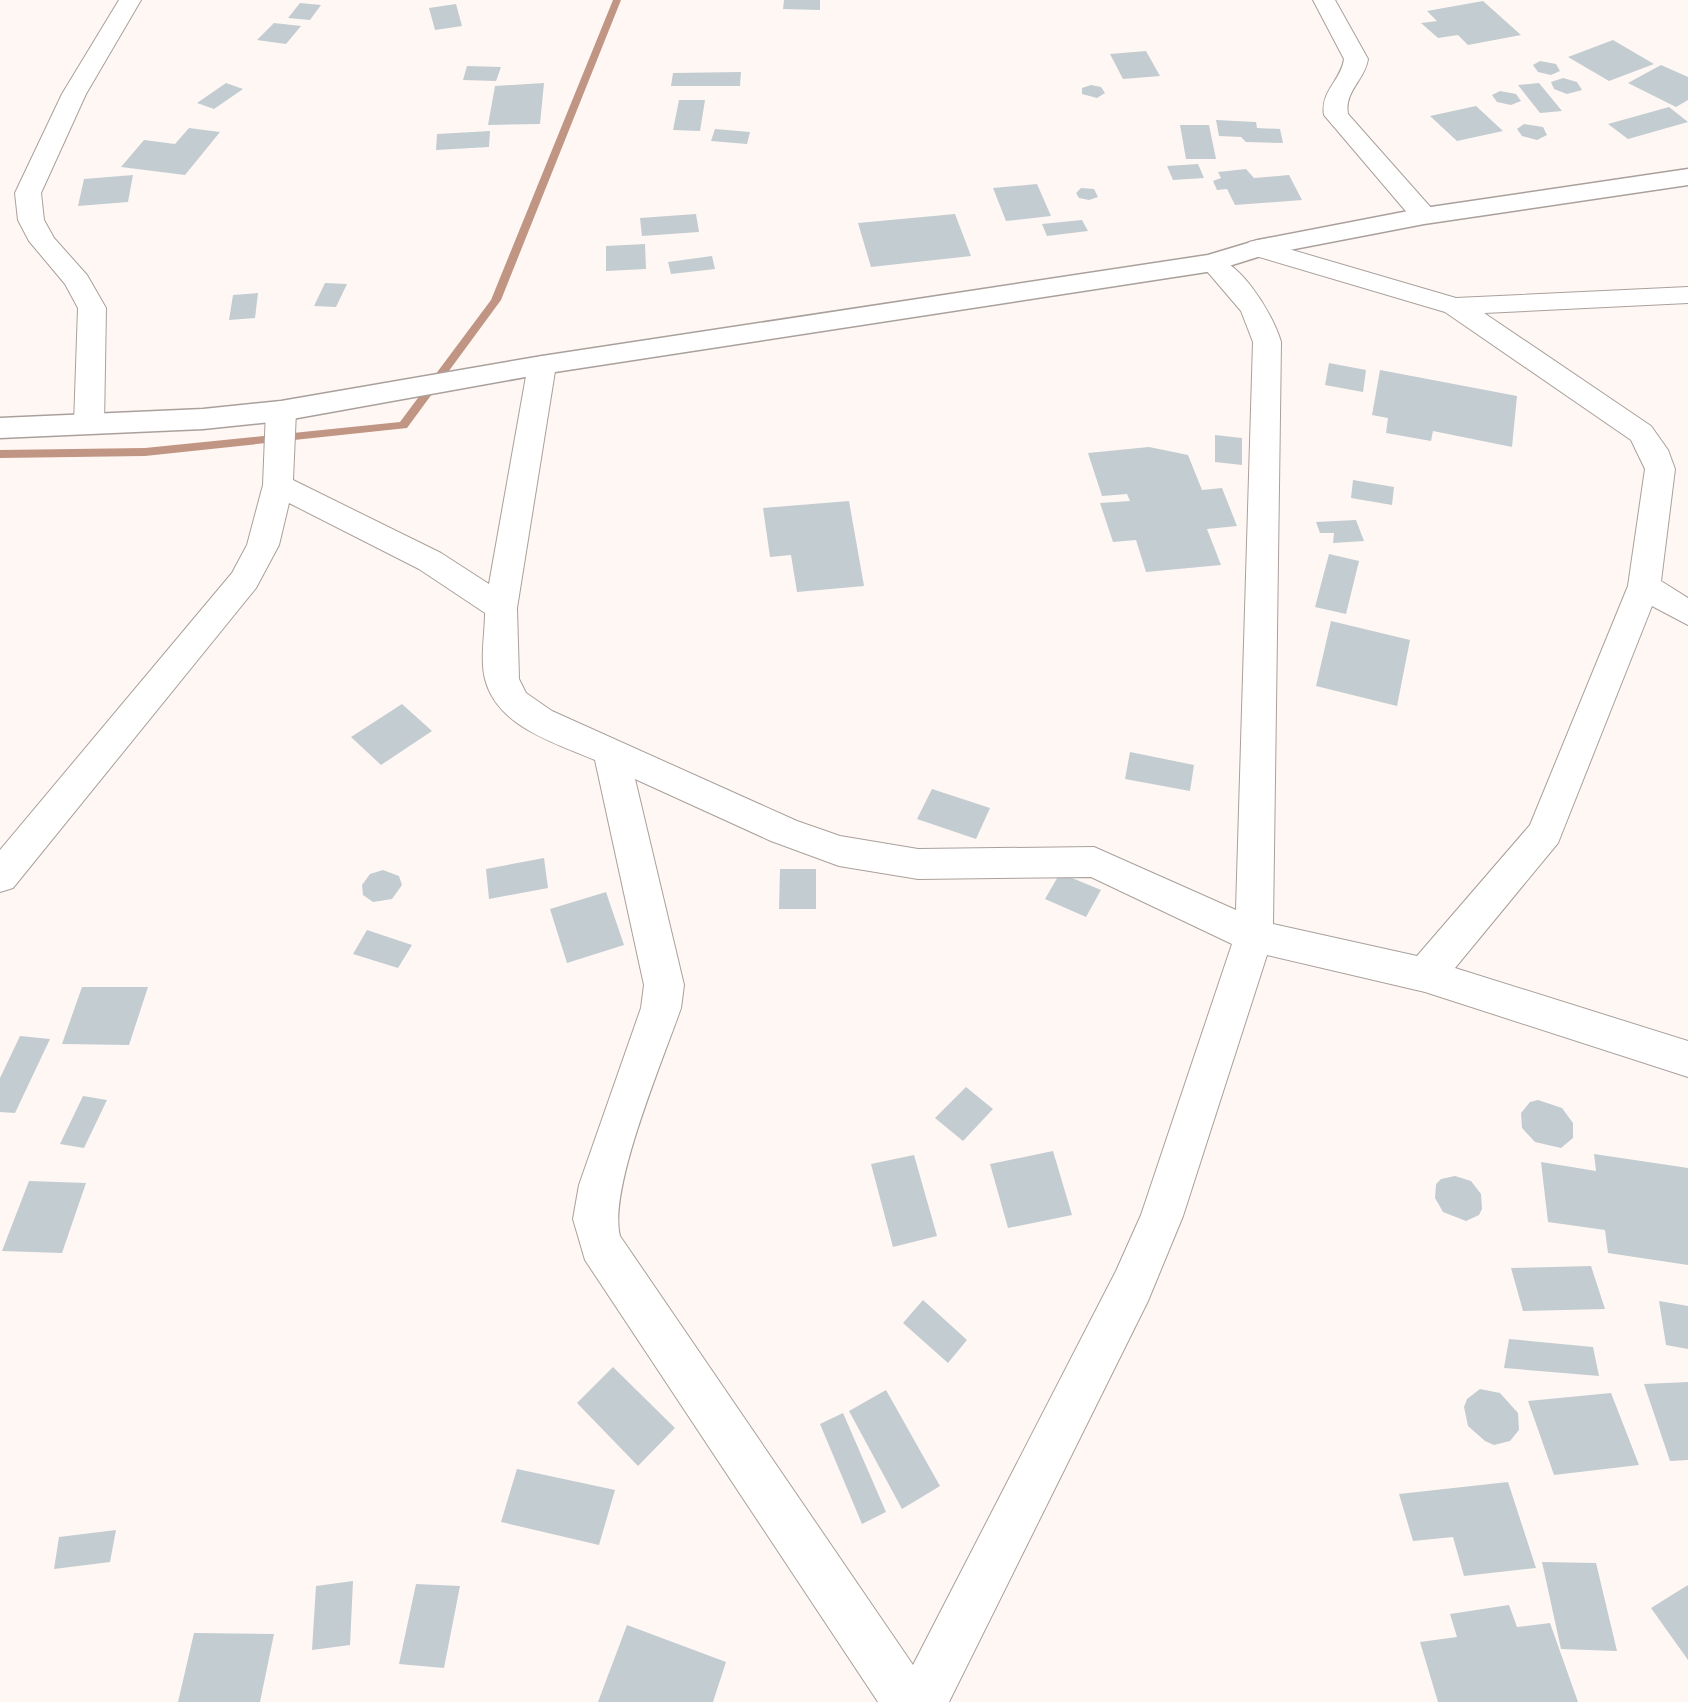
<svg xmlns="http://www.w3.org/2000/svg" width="1688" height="1702" font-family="Inter,sans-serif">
<rect width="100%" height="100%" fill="#fff7f3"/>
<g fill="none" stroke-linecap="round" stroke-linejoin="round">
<path fill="#c19584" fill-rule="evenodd" d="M613,0h8l-120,300 -94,128 -262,28 -145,2v-8l145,-2 255,-26 91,-122z"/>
</g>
<path fill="#c3ccd1" d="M784,0h36v10l-37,-1z
M1483,1l38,34 -53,10 -10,-10 -20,3 -17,-15 16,-2 -10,-10z
M300,3l21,2 -11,15 -22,-2z
M456,4l6,22 -27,4 -6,-22z
M274,23l27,3 -15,18 -29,-4z
M1613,40l41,24 -45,17 -41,-24z
M1146,51l14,25 -37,3 -13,-25z
M1540,61l16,3 4,7 -9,4 -13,-3 -5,-7z
M1661,65l27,12v23l-12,7 -48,-24z
M467,66l34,1 -5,14 -33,-1z
M741,72l-1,14h-69l2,-13z
M1563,78l14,4 5,8 -15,4 -13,-5 -3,-7z
M226,83l17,6 -29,20 -17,-6z
M544,83l-4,41 -52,1 7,-39z
M1539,83l23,28 -22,2 -22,-28z
M1091,85l10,2 4,6 -8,5 -15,-4v-6z
M1500,91l16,3 5,7 -10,4 -14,-3 -5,-7z
M679,100h26l-5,31 -27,-1z
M1476,106l27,25 -46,10 -27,-25z
M1669,107l19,15 -60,17 -20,-15z
M1216,120l40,2 1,6 23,1 3,14 -37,-1 -5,-5 -22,-1z
M1524,124l19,3 4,8 -10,5 -15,-4 -5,-7z
M1180,125h29l7,34h-30z
M189,128l31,4 -35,43 -64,-8 23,-27 31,4z
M715,129l35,3 -3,12 -36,-3z
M490,131l-1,16 -53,3 1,-16z
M1198,164l6,14 -31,2 -6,-14z
M1246,169l8,9 35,-3 13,25 -67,5 -8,-16 -10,1 -4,-9 8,-3 -3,-6z
M133,175l-5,27 -50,4 6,-27z
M1037,184l14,32 -45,5 -13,-33z
M1081,188l13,1 4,8 -9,3 -10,-2 -3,-5z
M696,214l3,18 -57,4 -2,-18z
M955,214l16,42 -100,11 -13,-44z
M1082,220l6,11 -41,5 -5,-12z
M645,244l1,25 -40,2v-25z
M712,256l3,13 -44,5 -3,-12z
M325,283l22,1 -11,23 -22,-1z
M258,293l-3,25 -26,2 4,-25z
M1329,363l37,7 -3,22 -38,-7z
M1380,370l137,26 -5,51 -79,-16 -2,10 -45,-8 2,-15 -16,-3z
M1215,435l27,3v27l-27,-3z
M1149,447l39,8 14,35 20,-2 15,38 -30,3 14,36 -75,7 -10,-32 -23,2 -13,-39 30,-2 -3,-7 -25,2 -14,-43z
M1353,480l41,7 -2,18 -41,-7z
M849,501l15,85 -67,6 -6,-37 -21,2 -7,-49z
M1356,520l8,21 -31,2 1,-10h-14l-4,-11z
M1329,554l30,7 -13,53 -31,-7z
M1331,621l79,19 -13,66 -81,-20z
M402,704l30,27 -51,34 -30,-28z
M1130,752l64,13 -4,26 -65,-12z
M932,789l58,19 -14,31 -59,-20z
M544,858l4,30 -59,11 -3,-30z
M780,869h36v40h-37z
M383,870l16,6 3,9 -10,14 -19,3 -10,-7 -1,-10 8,-11z
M1060,873l41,17 -15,27 -41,-18z
M606,892l18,53 -57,18 -17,-54z
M367,930l45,15 -14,23 -45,-14z
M82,987h66l-19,58 -67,-1z
M20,1036l30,3 -35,74 -15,-1v-34z
M966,1087l27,22 -30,32 -28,-23z
M83,1096l24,4 -23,48 -24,-4z
M1538,1100l24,8 11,15v15l-12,10 -26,-6 -13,-14 -1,-15 9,-11z
M1053,1151l19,64 -64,13 -18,-64z
M1594,1154l94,14v97l-80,-12 -3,-23 -57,-8 -7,-60 55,9z
M914,1155l23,81 -44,11 -22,-83z
M1455,1176l16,5 10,13 1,15 -3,6 -13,6 -23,-9 -8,-14 1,-14 5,-5z
M29,1181l57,2 -24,70 -60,-2z
M1591,1266l14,43 -82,2 -12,-43z
M923,1300l44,40 -19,23 -45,-40z
M1659,1301l29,5v43l-22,-4z
M1509,1339l84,8 6,29 -95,-8z
M613,1367l62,61 -37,38 -61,-63z
M1688,1382v78l-18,1 -26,-77z
M1480,1389l20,4 18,20 1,17 -9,11 -16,4 -9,-4 -17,-15 -4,-19 3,-8z
M886,1390l54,96 -38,23 -53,-98z
M1611,1393l28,72 -85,10 -26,-74z
M843,1413l43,99 -24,12 -42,-100z
M517,1469l98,21 -16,55 -98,-23z
M1508,1482l28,86 -72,8 -11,-39 -40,4 -14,-47z
M116,1530l-6,32 -56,7 5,-32z
M1542,1562l54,1 21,88 -56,-2z
M353,1581l-3,64 -38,5 4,-64z
M416,1584l44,2 -16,82 -45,-4z
M1688,1585v75l-37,-52z
M1509,1605l8,22 33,-4 28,79h-140l-18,-60 37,-5 -7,-23z
M627,1625l99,37 -13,40h-115z
M194,1633l80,1 -14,68h-82z"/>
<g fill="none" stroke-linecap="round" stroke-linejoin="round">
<g stroke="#a9a09c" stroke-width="2">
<path id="minor" d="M119,0h22l-55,94 -45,99 3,27 10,18 33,37 19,33 -2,116 -5,7 -10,3 -10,-3 -5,-7 4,-116 -13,-24 -36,-43 -11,-21 -3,-27 47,-99z
M1313,0h22l33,59c-3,21 -24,32 -20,55l85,96 4,6 -4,6h-18l-91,-107c-4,-24 17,-34 20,-56z
M1258,240l198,58 232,-11v16l-204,10 167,113 17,24 7,19 -14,112 27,17v27l-36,-19 -94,237 -103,125 233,73v36l-263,-85 -158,-37 -84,261 -35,85 -199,401h-71l-293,-442 -12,-41 6,-34 62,-177 3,-23 -49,-225c-39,-17 -98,-33 -110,-81 -5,-19 0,-46 0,-66l-66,-44 -130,-66 -10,42 -23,43 -243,300 -13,4v-42l232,-277 15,-28 16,-60 3,-74 5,-7 10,-3 10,3 5,7 -3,69 148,73 48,31 39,-219 4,-6 10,-3 10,3 4,6 -39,243 2,71 7,14 26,18 245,110 43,15 78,13 176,-2 142,63 17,-568 -12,-31 -41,-48 4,-6c31,-7 70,58 77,85l-8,582 144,32 113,-131 98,-239 17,-117 -14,-29 -186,-128 -196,-58 -4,-6 4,-6zM635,779l136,62 68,25 79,13 173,-2 141,67 -91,271 -25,56 -203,394 -293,-429c-12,-47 43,-176 61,-228l3,-23z"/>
</g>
<g stroke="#a9a09c" stroke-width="3">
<path id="tertiary" d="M1688,169v16l-264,39 -160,31 -51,16 -671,103 -261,47 -78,8 -203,9v-20l203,-9 78,-8 261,-45 666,-101 50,-15 166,-32z"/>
</g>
<use href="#minor" fill="#fff" fill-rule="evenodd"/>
<use href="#tertiary" fill="#fff" fill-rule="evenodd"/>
</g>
</svg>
